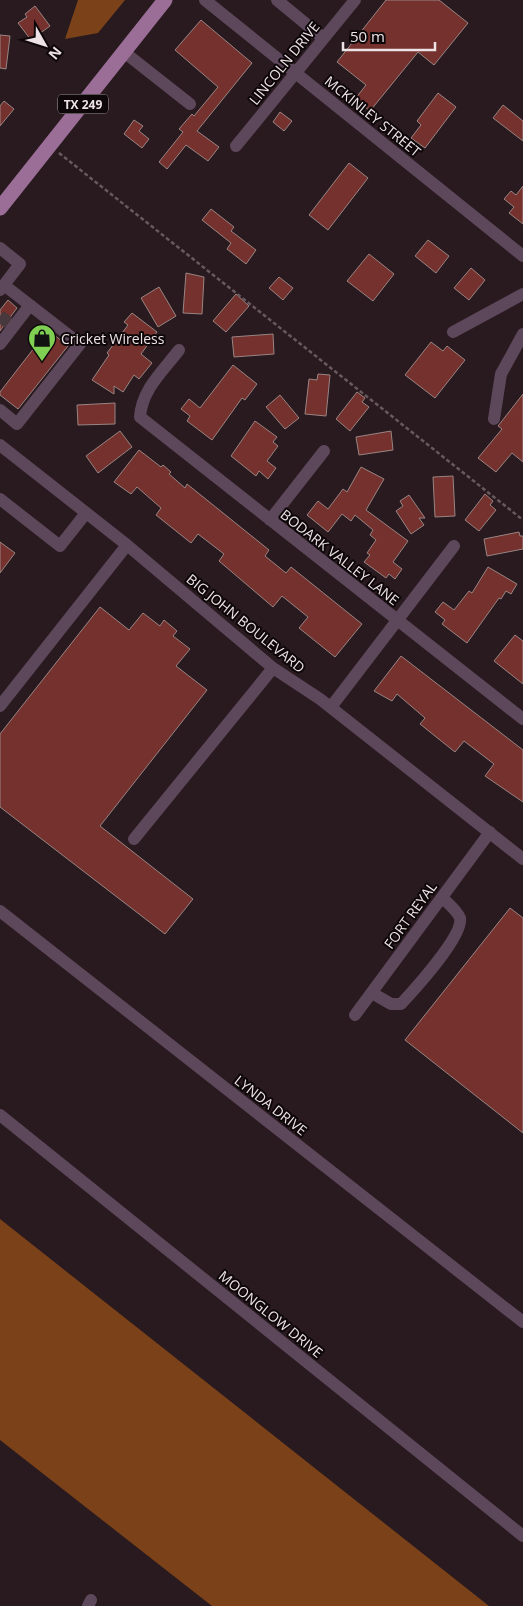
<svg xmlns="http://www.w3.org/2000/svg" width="523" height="1606" font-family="'Open Sans',sans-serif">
<rect width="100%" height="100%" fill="#291a1f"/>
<path fill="#7b4219" d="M78,0h47l-27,33 -33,6z
M0,1219l489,387h-277l-212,-166z"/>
<path fill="#74312e" stroke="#998583" d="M386,0h53l29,23 -34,42 -16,-13 -48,59 -15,-12 11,-14 -29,-23z
M35,6l15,20 -19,14 -13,-17 9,-6 -2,-3z
M201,20l51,43 -55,68 22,16 -11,14 -22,-16 -19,24 -8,-7 24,-30 -4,-3 13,-15 2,2 24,-29 -43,-37z
M0,35l10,1 -4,33 -6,-1z
M438,93l18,14 -31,41 -14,-10 10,-13 -4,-4z
M4,101l10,8 -14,17v-20z
M503,105l20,16v20l-30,-23z
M280,112l12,9 -8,10 -11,-9z
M134,120l9,6 -4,5 10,8 -7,9 -18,-14z
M349,163l19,15 -40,52 -19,-15z
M523,186v38l-14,-11 5,-6 -10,-8 7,-8 5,4z
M211,209l23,18 -3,4 25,19 -10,14 -19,-15 4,-6 -29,-23z
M428,240l21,16 -13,17 -21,-17z
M369,254l25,20 -21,27 -26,-20z
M471,268l14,12 -16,20 -15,-12z
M186,273l18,4 -2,37 -19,-1z
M279,277l14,11 -10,12 -14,-12z
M159,287l17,29 -18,11 -17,-29z
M236,294l13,12 -23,26 -13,-11z
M8,300l9,8 -17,23v-21z
M132,313l25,19 -16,22 11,9 -13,16 -5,-4 -11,17 -9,-6v8l-22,-14 17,-25 -2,-2 21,-28 -4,-3z
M48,330l20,16 -50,63 -18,-14v-3z
M273,334l1,20 -40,3 -2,-20z
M431,342l12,9 4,-5 18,14 -30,38 -30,-23z
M233,365l24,19 -12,16 -3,-2 -30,42 -25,-19 3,-5 -9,-7 8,-10 11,9z
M318,374l12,1 -4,41 -21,-2 4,-35 8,1z
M357,392l8,6 -3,4 7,5 -19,24 -14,-12z
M523,394v68l-11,-9 -16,19 -18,-14 24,-29 -4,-3z
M280,395l19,23 -14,11 -19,-22z
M115,403v21l-37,1 -1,-20z
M255,421l22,16 -4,5 5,4 -11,15 9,7 -8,11 -9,-8 -3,5 -25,-20z
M120,431l12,16 -34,26 -12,-17z
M391,431l2,19 -34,5 -3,-18z
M139,450l22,17 2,-2 8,7 -2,2 16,14 2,-4 82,66 -4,6 21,17 5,-6 71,57 -27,33 -36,-29 9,-11 -26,-21 -9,11 -54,-46 5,-7 -26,-20 -7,9 -35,-28 5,-7 -24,-21 -6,7 -17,-12z
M361,467l23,12 -18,31 42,31 -15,21 9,7 -7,10 -6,-5 -3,4 -22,-16 6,-7 -3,-2 9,-13 -6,-5 3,-5 -18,-15 -4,6 -9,-7 -14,18 -21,-17 11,-14 10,8 15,-20 4,3z
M453,476l2,40 -20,1 -2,-40z
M485,494l8,7 -3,4 6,5 -17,21 -14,-11z
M409,495l16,23h-6l5,7 -13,9 -15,-23 7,-5 -3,-5z
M519,532l1,4h3v13l-36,7 -3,-17z
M0,542l15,11 -15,20z
M488,567l29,17 -6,10 -5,-3 -5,8 -2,-1 -32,45 -25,-19 3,-4 -10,-8 8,-10 11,8 15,-19 3,2z
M100,607l29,23 14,-17 17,13 4,-6 13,11 -4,5 17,13 -14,17 31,24 -107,136 93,73 -28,35 -165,-127v-73z
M515,635l8,6v43l-29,-23z
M401,656l122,94v52l-38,-26 9,-12 -30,-23 -9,11 -35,-28 5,-6 -28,-24 -5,7 -18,-10z
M510,908l13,10v215l-118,-93z"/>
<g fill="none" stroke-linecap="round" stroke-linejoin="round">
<path stroke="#46383d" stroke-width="12" stroke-dasharray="12 6" stroke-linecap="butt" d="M0,316l10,8"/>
<path stroke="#67595d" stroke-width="2.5" stroke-dasharray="4 2.5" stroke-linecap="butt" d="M59,153l464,367"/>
<path stroke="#5d475b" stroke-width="12" d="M205,0l318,256
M277,0l46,38
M124,52l66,52
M236,146l119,-146
M0,248l20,16 -20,26
M453,332l70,-38
M0,344l30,-39
M179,350c-16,21 -37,39 -39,67l383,302
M0,410l17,14 63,-80 -76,-59
M494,419l7,-45 22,-40
M0,445l127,100 146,123 47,31 203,160
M0,499l60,47 26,-33
M270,520l54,-69
M0,706l127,-161
M331,707l123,-161
M134,839l139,-171
M0,911l523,411
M372,993l19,11h10c13,-14 63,-69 59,-86 -3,-8 -13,-15 -18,-21
M355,1015l135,-183
M0,1115l523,421
M88,1606l3,-6"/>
<path stroke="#9b6e97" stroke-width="15" d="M0,208l165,-208"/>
</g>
<defs>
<g id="shop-pin" transform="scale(1.4375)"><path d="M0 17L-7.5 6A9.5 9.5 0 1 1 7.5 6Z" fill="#7fd052" stroke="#0d0709"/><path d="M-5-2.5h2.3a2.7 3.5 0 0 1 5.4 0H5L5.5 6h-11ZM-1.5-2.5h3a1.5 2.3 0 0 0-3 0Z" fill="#111"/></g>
</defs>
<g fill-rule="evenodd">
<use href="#shop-pin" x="42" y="338"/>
</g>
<g text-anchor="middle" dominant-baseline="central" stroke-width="4" stroke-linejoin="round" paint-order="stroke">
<rect fill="#0d0709" stroke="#aaa0a3" stroke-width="1" x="58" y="94.5" width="50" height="19" rx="4"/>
<g font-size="12" font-weight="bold" fill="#ede2e5">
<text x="83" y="104">TX 249</text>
</g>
<g font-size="14" fill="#ede2e5" stroke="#0d0709">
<text transform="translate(284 63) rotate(-51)">LINCOLN DRIVE</text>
<text transform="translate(373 116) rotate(39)">MCKINLEY STREET</text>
<text transform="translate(340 557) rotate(38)">BODARK VALLEY LANE</text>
<text transform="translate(246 623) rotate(39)">BIG JOHN BOULEVARD</text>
<text transform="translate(410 915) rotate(-54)">FORT REYAL</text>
<text transform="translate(271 1105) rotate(38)">LYNDA DRIVE</text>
<text transform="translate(271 1314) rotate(39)">MOONGLOW DRIVE</text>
</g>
<g font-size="14" fill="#ede2e5" stroke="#0d0709" text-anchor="start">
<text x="61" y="338">Cricket Wireless</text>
</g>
</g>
<g transform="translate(45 45) rotate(129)" stroke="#0d0709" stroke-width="4" paint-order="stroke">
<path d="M0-4L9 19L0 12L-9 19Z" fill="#ede2e5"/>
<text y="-8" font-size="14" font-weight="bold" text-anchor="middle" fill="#ede2e5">N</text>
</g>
<path d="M343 42v8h92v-8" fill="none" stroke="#ede2e5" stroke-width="2.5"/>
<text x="350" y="42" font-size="15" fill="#ede2e5" stroke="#0d0709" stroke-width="4" paint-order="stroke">50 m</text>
</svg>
